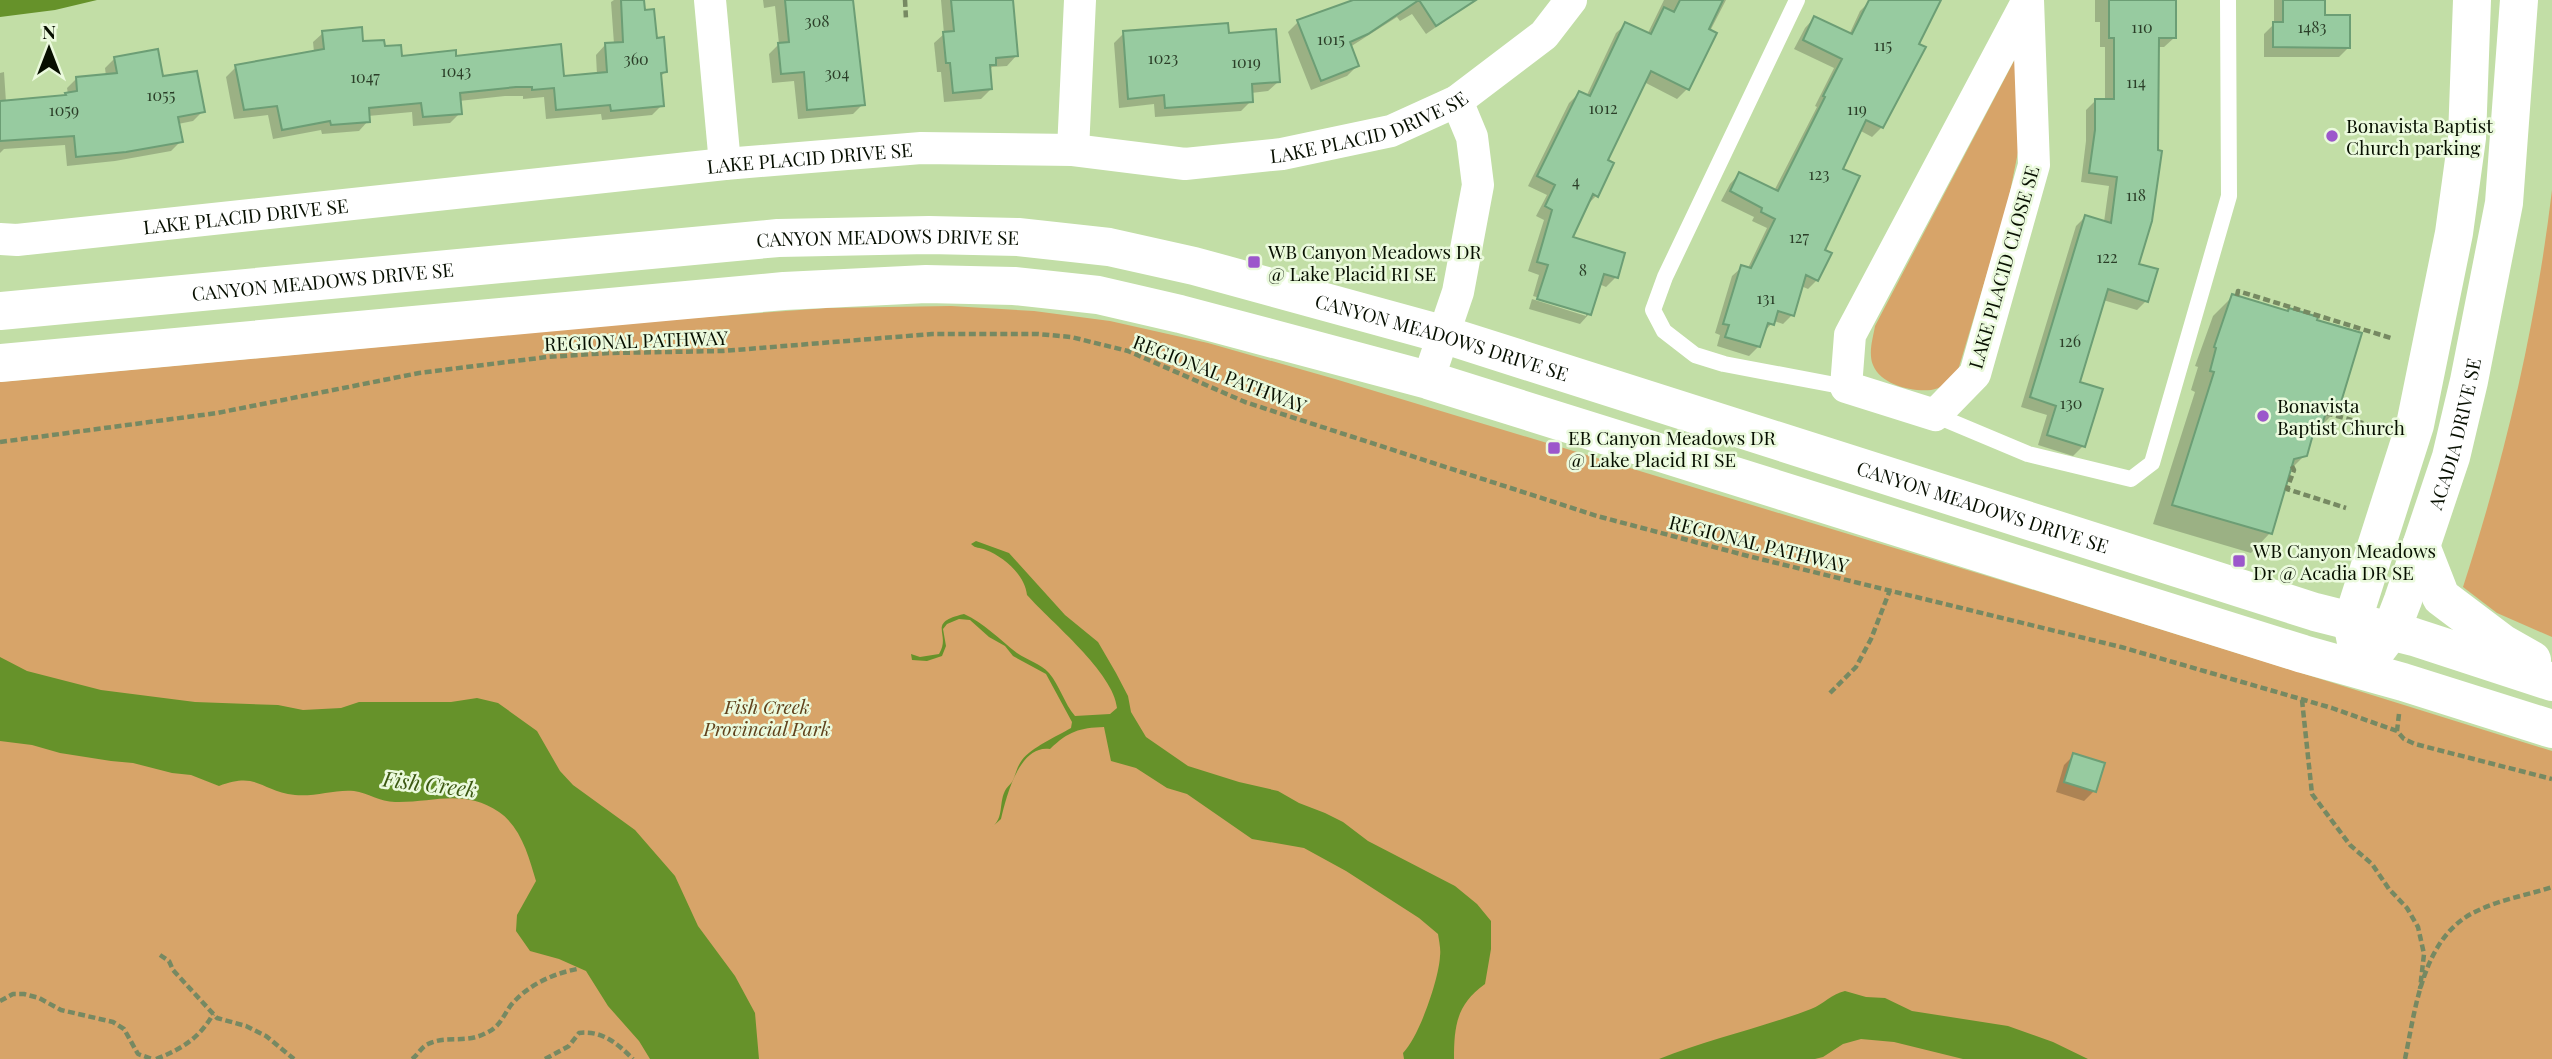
<svg xmlns="http://www.w3.org/2000/svg" width="2552" height="1059" font-family="'Playfair Display',serif">
<rect width="100%" height="100%" fill="#c2dea6"/>
<path fill="#d7a469" d="M2015,59l5,83 -13,65 -51,170c-7,5 -16,12 -25,13 -19,2 -50,-5 -58,-25 -5,-12 0,-27 2,-39z
M2552,190v447l-55,-24 -34,-26c42,-129 73,-262 89,-397z
M951,306l83,5 76,10 98,22 127,36 725,219 492,153v308h-2552v-677l679,-63 148,-11z"/>
<path fill="#66922a" d="M0,0h97l-42,10 -55,7z
M976,541l33,12 56,62 33,27 18,31 12,23 3,16 15,25 42,29 51,16 39,9 21,12 26,10 18,9 25,19 87,45 22,18 14,17v28l-6,35c-28,20 -31,41 -31,75h-50l-1,-6c16,-16 36,-74 37,-97 1,-7 -1,-15 -2,-22l-19,-16 -73,-47 -42,-23 -52,-9 -65,-45 -20,-6 -31,-20 -25,-7 -7,-34c-25,1 -35,4 -54,22 -31,-5 -44,49 -49,70l-10,9c14,-10 7,-26 15,-39 2,-3 6,-6 7,-9 3,-7 4,-13 9,-20 9,-12 35,-24 49,-32l1,-6 -26,-48 -33,-18 -8,-10 -16,-9 -19,-17 -11,-1 -12,5 -4,5 3,17 -4,10 -15,5 -15,-1 -1,-6 9,3 19,-3c13,-21 -14,-31 25,-40 19,8 36,26 53,39 10,7 24,11 32,20 11,13 15,30 26,43l35,-2 7,-6c-3,-35 -66,-86 -90,-113 -2,-20 -23,-38 -41,-45 -7,-3 -10,-1 -15,-6z
M0,657l27,14 74,19 94,12 83,3 25,5 38,-2 18,-6h92l26,-4 21,5 39,28 23,40 13,14 62,45 40,46 23,50 37,50 20,37 4,46h-109l-11,-18 -31,-35 -22,-35 -27,-12 -29,-8 -14,-20 1,-16 19,-34c-7,-24 -15,-54 -37,-69 -36,-24 -66,-9 -104,-10 -15,0 -27,-9 -41,-11 -18,-2 -39,6 -59,4 -35,-4 -37,-24 -76,-9l-28,-11 -19,-2 -39,-10 -22,-2 -51,-8 -28,-8 -32,-4z
M1845,991l21,6 19,1 27,13 96,15 45,16 35,17h-125l-69,-17 -33,-3 -18,5 -20,13 -8,2h-156c50,-20 102,-31 152,-50 13,-5 20,-15 34,-18z"/>
<path fill="#0003" d="M614,0h28l2,12 21,60 -6,6 3,27 -10,10 -50,5 -1,-6 -55,5 -2,-22 -21,2v-3h-18l-46,5 1,12 -10,10 -37,3 -1,-14 -44,4v5l-9,10 -37,3 -1,-4 -48,9 -5,-24 -34,4 -8,-42 10,-10 78,-15 -1,-10 10,-9 61,15 16,10h55l107,20 35,-3 -1,-20 9,-10 9,-1 -3,-42z
M763,0h89l11,104 -10,10 -55,5 -4,-38 -22,2 -3,-29 10,-10 -4,-38 -11,2z
M941,0h70l5,56 -9,10 -15,1 -3,3 2,19 -10,10 -37,3 -3,-30h-4l-3,-29 10,-9z
M1358,0h117l-49,34 -14,-20 -12,7 -3,-4 -47,30 7,19 -10,10 -36,14 -23,-58 10,-10z
M1664,0h62l-16,31 -23,58 -10,10 -33,-17 -38,79 -10,35 -9,9 -16,33 45,39 -10,10 -7,-3 -10,30 -9,10 -51,-15 3,-10 54,17v-4l-53,-16 6,-21 -11,-4 16,-51 -8,-4 11,-21 -19,-9 41,-83 10,-10 7,4 30,-64 10,-9 21,11z
M1871,0h68l-22,45 -35,82 -10,10 -13,-7 -18,39 -24,111 -9,9 -7,-3 -9,29 -9,9 -9,-3 -12,13 -3,12 -10,10 -32,-10 3,-11 -5,-2 17,-57 10,-9 6,1 19,-40 -15,-7 2,-4 -33,-16 9,-17 9,-10 35,17 43,-84 -2,-1 19,-38 -40,-19 11,-21 9,-10 35,17 11,-24z
M2095,0h79v38l-10,9h-7l-20,218 9,36 -9,9 -34,-10 -25,83 5,63 -10,10 -35,-11 9,-30 -26,-8 55,-181 9,-9 19,5 5,-36 -28,-4 5,-41v-31l10,-10h9v-53h-5v-25h-5z
M2274,0h49v16l26,31 -10,10h-75v-23l10,-10z
M1124,33l103,1 51,48 -10,9 -17,2v8l-10,10 -86,6 -1,-13 -35,4 -5,-65z
M115,58l46,20 42,33 -10,10 -15,3 3,17 -10,10 -56,10 -48,5 -2,-21 -61,4 -4,4v-80l4,-1 2,30 57,-5 5,-3 -1,-6 10,-10 29,-2 -1,-8z
M2233,296l54,16 49,99 -20,20 -4,-2 -7,26 -16,16 -19,62 -19,20 -98,-29 42,-132 -4,-2 7,-23 -3,-1 18,-50z
M2074,755l20,36 -10,10 -28,-9 8,-27z"/>
<path fill="#97cba0" stroke="#6c9e75" stroke-width="2" d="M621,0h23l1,10 9,-1 3,29 7,-1 3,35 -6,1 3,33 -53,5 -1,-6 -54,5 -2,-22 -22,2v-3h-16l-56,6 2,21 -39,3 -2,-14 -52,5 1,14 -39,3 -1,-4 -48,9 -5,-24 -33,4 -9,-45 89,-16 -2,-18 40,-4 1,14 21,-1 1,6 16,-1 1,11 54,-6v6l105,-12 3,32 43,-4 -2,-29 18,-1z
M785,0h68l12,105 -58,5 -3,-38 -23,2 -3,-31 11,-1z
M951,0h62l5,56 -22,2v7h-6l2,24 -39,4 -3,-30h-4l-3,-31 11,-1z
M1353,0h123l-40,26 -17,-26 -51,34 -18,8 9,24 -38,15 -24,-61z
M1680,0h43l-14,29 8,4 -28,57 -38,-19 -43,89 6,3 -16,34 -5,-3 -20,43 52,16 -7,25 -14,-4 -13,41 -54,-16 11,-34 -11,-3 15,-52 -7,-4 10,-21 -18,-9 42,-85 11,5 35,-74 26,12 13,-27 10,5z
M1869,0h72l-22,44 7,3 -43,81 -17,-8 -23,49 17,7 -35,74 7,3 -14,28 -12,-6 -12,41 -16,-5 -4,14 -6,-2 -8,24 -35,-10 4,-12 -6,-1 18,-59 10,3 24,-49 -14,-7 1,-4 -32,-17 9,-19 39,19 47,-94 -2,-1 19,-37 -39,-19 11,-24 38,18z
M2109,0h67v38h-17l-1,112 4,1 -10,70 -13,43 19,5 -10,33 -40,-13 -28,93 23,7 -18,58 -38,-12 9,-29 -26,-9 55,-182 26,8 6,-46 -28,-4 6,-43v-31h19v-61h-5z
M2283,0h42v15h25v33l-77,-1v-25h10z
M1228,23l1,10 47,-4 4,53 -28,2 1,18 -88,6 -1,-13 -36,4 -5,-68z
M158,49l5,27 34,-5 8,41 -27,5 5,25 -57,10 -50,5 -2,-21 -74,5v-40l66,-6 -1,-2 12,-2 -1,-14 41,-4 -3,-16z
M2232,294l56,17 1,-3 29,9 -1,3 45,13 -24,79 -11,-3 -4,13 -6,-2 -10,36 -13,3 -22,75 -100,-29 42,-133 -4,-1 6,-23 -2,-1z
M2073,753l32,10 -9,29 -32,-10z"/>
<g fill="none" stroke-linecap="round" stroke-linejoin="round">
<path stroke="#768962" stroke-width="4.5" stroke-dasharray="7 3.5" stroke-linecap="butt" d="M905,0l1,19
M2237,296l1,-5 153,47
M2326,413l44,12
M0,442l217,-29 202,-40 128,-16 62,-4 114,-2 209,-17h106l33,3 57,14 117,51 352,114 151,40 373,91 211,61 65,23
M2292,466l2,4 -7,19 59,19
M1830,693l26,-26 15,-28 19,-49
M2302,700l10,94 38,51 22,19 17,25 18,19 11,19 6,27 -4,35
M2399,714l-2,17 7,8 11,5 137,35
M160,955l9,6 4,9 44,48 29,8 20,10 28,23
M0,1001l13,-7h11l15,4 22,12 52,12 11,7 14,25 14,5
M156,1059c24,-9 44,-21 57,-45
M412,1059c6,-4 9,-12 16,-15 18,-9 38,0 58,-11 14,-6 17,-17 25,-28 17,-20 41,-31 66,-36
M545,1059l24,-13 10,-13c23,-3 39,11 54,26
M2405,1059c11,-53 18,-125 74,-149 23,-11 49,-15 73,-23"/>
<path stroke="#fff" stroke-width="16" d="M1797,0l-132,277 -12,33 11,21 31,24 29,9 122,23
M1935,415l93,39 103,25 21,-16 77,-267 -1,-196"/>
<g stroke="#fff" stroke-width="32">
<path d="M710,0l15,164"/>
<path d="M2028,0l6,165 -59,209 -40,41 -89,-28 4,-52 178,-335"/>
<path d="M1073,150l7,-150"/>
<path id="s1" d="M0,239l17,1 708,-76 196,-16 152,2 112,14 97,-10 109,-23 66,-30 87,-66 27,-35"/>
<path d="M1428,380l30,-88 20,-107 -6,-48 -15,-36"/>
</g>
<g stroke="#fff" stroke-width="38">
<path id="s2" d="M0,311l778,-73 151,-3 89,2 91,10 85,19 248,68 873,278 99,25 138,45"/>
<path d="M0,363l784,-72 142,-7 88,2 84,9 82,19 248,66 875,274 100,28 149,47"/>
<path d="M2421,546l20,51 61,46 30,17"/>
<path d="M2357,647l-5,-25 63,-197 39,-192 13,-95 5,-138"/>
<path id="s3" d="M2375,652l16,-21 12,-31 48,-143 18,-76 35,-178 15,-203"/>
</g>
</g>
<g fill="#9c57cb" stroke="#ebfadd" stroke-width="2.5">
<circle cx="2332" cy="136" r="7"/>
<rect x="1247" y="255" width="14" height="14" rx="3.5"/>
<circle cx="2263" cy="416" r="7"/>
<rect x="1547" y="441" width="14" height="14" rx="3.5"/>
<rect x="2232" y="554" width="14" height="14" rx="3.5"/>
</g>
<g text-anchor="middle" dominant-baseline="central" stroke-width="5" stroke-linejoin="round" paint-order="stroke">
<g font-size="16" fill="#2b3e28">
<text x="817" y="20">308</text>
<text x="2142" y="26">110</text>
<text x="2312" y="26">1483</text>
<text x="1331" y="38">1015</text>
<text x="1883" y="44">115</text>
<text x="1163" y="57">1023</text>
<text x="636" y="58">360</text>
<text x="1246" y="61">1019</text>
<text x="456" y="70">1043</text>
<text x="837" y="72">304</text>
<text x="365" y="76">1047</text>
<text x="2136" y="81">114</text>
<text x="161" y="94">1055</text>
<text x="1603" y="107">1012</text>
<text x="1857" y="108">119</text>
<text x="64" y="109">1059</text>
<text x="1819" y="173">123</text>
<text x="1576" y="180">4</text>
<text x="2136" y="194">118</text>
<text x="1799" y="236">127</text>
<text x="2107" y="256">122</text>
<text x="1583" y="269">8</text>
<text x="1766" y="297">131</text>
<text x="2070" y="340">126</text>
<text x="2071" y="402">130</text>
</g>
<g font-size="19" fill="#070f00" stroke="#ebfadd">
<text stroke="none"><textPath href="#s1" startOffset="1379">LAKE PLACID DRIVE SE</textPath></text>
<text stroke="none"><textPath href="#s1" startOffset="814">LAKE PLACID DRIVE SE</textPath></text>
<text stroke="none"><textPath href="#s1" startOffset="247">LAKE PLACID DRIVE SE</textPath></text>
<text stroke="none"><textPath href="#s2" startOffset="891">CANYON MEADOWS DRIVE SE</textPath></text>
<text transform="translate(2003 267) rotate(-74)">LAKE PLACID CLOSE SE</text>
<text stroke="none"><textPath href="#s2" startOffset="324">CANYON MEADOWS DRIVE SE</textPath></text>
<text stroke="none"><textPath href="#s2" startOffset="1458">CANYON MEADOWS DRIVE SE</textPath></text>
<text transform="translate(636 340) rotate(-2)">REGIONAL PATHWAY</text>
<text transform="translate(1220 373) rotate(21)">REGIONAL PATHWAY</text>
<text stroke="none"><textPath href="#s3" startOffset="234">ACADIA DRIVE SE</textPath></text>
<text stroke="none"><textPath href="#s2" startOffset="2025">CANYON MEADOWS DRIVE SE</textPath></text>
<text transform="translate(1759 543) rotate(14)">REGIONAL PATHWAY</text>
</g>
<g font-size="19" fill="#070f00" stroke="#ebfadd" text-anchor="start">
<text x="2346" y="125">Bonavista Baptist<tspan x="2346" dy="22">Church parking</tspan></text>
<text x="1268" y="251">WB Canyon Meadows DR<tspan x="1268" dy="22">@ Lake Placid RI SE</tspan></text>
<text x="2277" y="405">Bonavista<tspan x="2277" dy="22">Baptist Church</tspan></text>
<text x="1568" y="437">EB Canyon Meadows DR<tspan x="1568" dy="22">@ Lake Placid RI SE</tspan></text>
<text x="2253" y="550">WB Canyon Meadows<tspan x="2253" dy="22">Dr @ Acadia DR SE</tspan></text>
</g>
<g font-size="19" font-style="italic" fill="#60421c" stroke="#ebfadd">
<text x="767" y="706">Fish Creek<tspan x="767" dy="22">Provincial Park</tspan></text>
</g>
<g font-size="21" font-style="italic" fill="#3b5811" stroke="#ebfadd">
<text transform="translate(430 783) rotate(7)">Fish Creek</text>
</g>
</g>
<g transform="translate(49 49)" stroke="#ebfadd" stroke-width="5" paint-order="stroke">
<path d="M0-5L12 26L0 18L-12 26Z" fill="#070f00"/>
<text y="-10" font-size="19" font-weight="bold" text-anchor="middle" fill="#070f00">N</text>
</g>
</svg>
